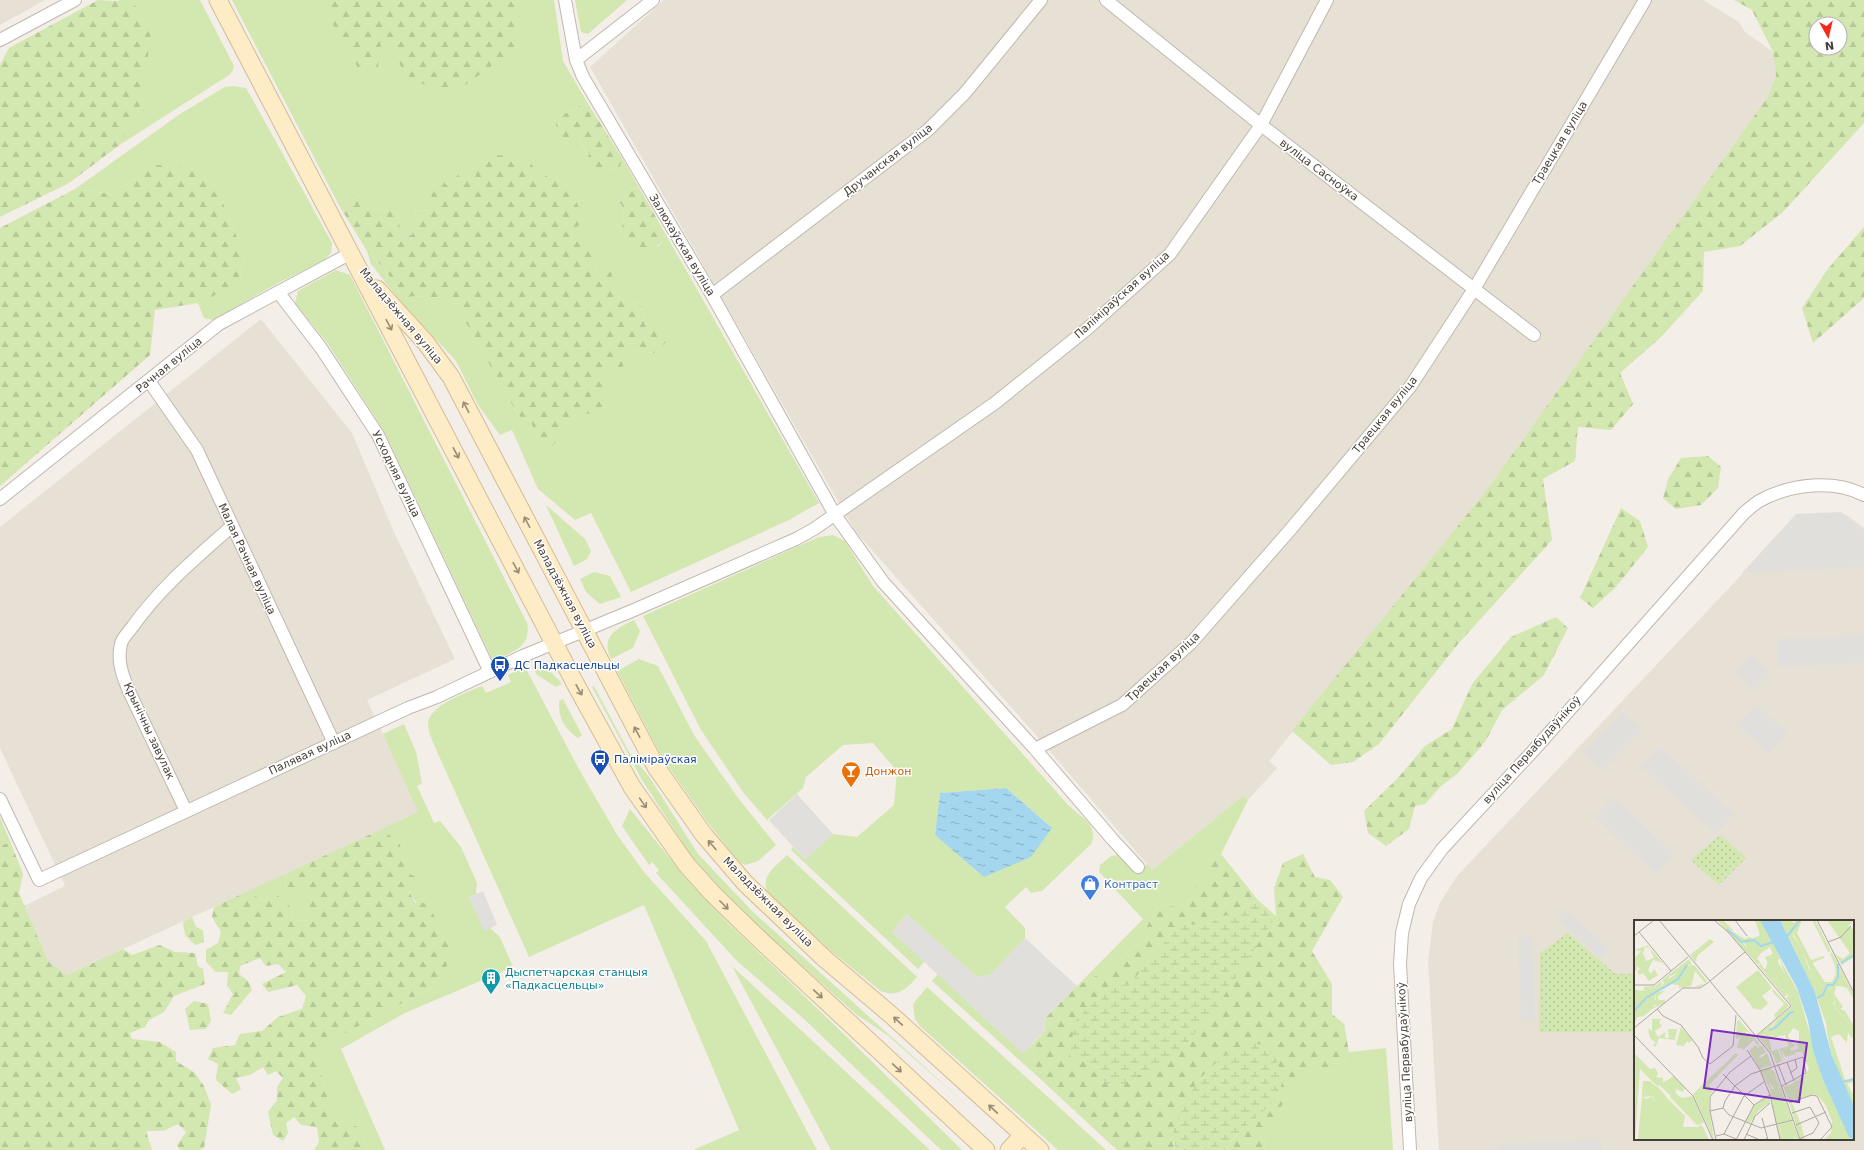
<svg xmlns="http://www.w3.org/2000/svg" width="1864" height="1150" font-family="'DejaVu Sans',sans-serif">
<defs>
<pattern id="forest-firs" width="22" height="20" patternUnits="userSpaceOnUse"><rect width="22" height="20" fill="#d3e7b0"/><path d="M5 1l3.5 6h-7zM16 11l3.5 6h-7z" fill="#b6c798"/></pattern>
<pattern id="wetland-marsh" width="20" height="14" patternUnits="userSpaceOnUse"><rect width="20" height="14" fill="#d3e7b0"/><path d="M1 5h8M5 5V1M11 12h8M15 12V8" fill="none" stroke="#b6c798"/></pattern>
<pattern id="park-dots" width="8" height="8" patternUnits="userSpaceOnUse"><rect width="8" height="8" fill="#d3e7b0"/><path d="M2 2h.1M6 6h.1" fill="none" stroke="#b6c798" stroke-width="1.8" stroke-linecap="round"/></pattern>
<pattern id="water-ripples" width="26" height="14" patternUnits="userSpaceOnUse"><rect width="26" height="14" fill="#a4d7ef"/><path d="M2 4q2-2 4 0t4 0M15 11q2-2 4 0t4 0" fill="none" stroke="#87b0c2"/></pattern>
</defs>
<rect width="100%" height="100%" fill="#f3eee7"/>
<path fill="#e7e0d5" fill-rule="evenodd" d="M0,0h45l-45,25z
M664,0h1039l36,22 6,10 28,20 3,24 -9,22 -281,393 -217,270 8,7 -29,32 -5,-4 -91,74 -117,-136 -180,-203 -265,-464z
M261,319l91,114 41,97 62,129 -88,41 52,112 -352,163 -19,-14 -24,-55 41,-20 -65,-138v-221z
M1845,514l19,14v622h-425l-11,-190 5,-38 7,-19 17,-27 341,-361zM1635,921h218v218h-218z"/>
<path fill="#d3e7b0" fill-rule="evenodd" d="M119,0h81l34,66 -1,4 -4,5 -108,69 6,-18 14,-21z
M232,0h322l9,61 24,41 -32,17 4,24 19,-5 11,17 5,12 11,5 15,-5 2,-9 18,31 -10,-2 -14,11c11,10 8,23 4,36l38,13 8,-12 153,268 -30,17 -158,72 -40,-79 -16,7 -37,-31 -26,-59 -12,5 -22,-30 -22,-44 -55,-59 -30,-38 -4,-13 18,18 18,29 12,-2 26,2 20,16 57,101 14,9 18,24 26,-33 23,-48 30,-17 26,3 17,-18 -24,-2 -8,-29 -23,-7 -19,-21 -9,-36h-16l-2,-9 -31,-50 -65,-3 -43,32 -16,1 -4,24 -11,1 -3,-23 -24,-5 -14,-13 -20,12z
M575,0h52l-39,34 -7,-2z
M233,86l13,2 3,5 83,150 -1,10 -7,7 -48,24 -63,36 -9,-2 -6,-15 42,-19 4,-30 -27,-66 -60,-23 -46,29 -36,-5 105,-75 45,-27z
M336,270l14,5 177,348c5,25 -16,29 -34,38l-109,-230 -56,-87 -33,-41 3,-12z
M546,505l39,34 6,12 -4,8 -13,7z
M833,535l12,6 28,45 196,220c13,12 30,19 22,38l-49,47 -11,2 -5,-6 -21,20 20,21v10l-35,37 -13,2 -70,-63 -15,18 33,29 -7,8 -127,-119 2,-3 12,12 28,-25 24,3 37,-32 3,-34 -24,-28 -30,2 -37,32 -3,11 -36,32 -24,-28 -42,-62 -58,-114 176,-79zM1006,788l46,40 -93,26 -24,-19 5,-42z
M594,572l16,4 11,21 -21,7 -14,-12 -6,-13z
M634,620l6,11 -7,17 -22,11c-11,-22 6,-31 23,-39z
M639,659l19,7 36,69 44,63 38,47 -18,16 -13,4 -6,-3 -30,-38 -46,-65 -46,-88z
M532,666c15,1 21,7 30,18l-6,3 -19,-12z
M525,667l55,104 36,62 27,38 63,70 111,209h-124l46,-20 -95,-225 -115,52 -98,-219c-1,-4 -3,-9 -3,-13 0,-20 38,-32 54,-39l4,7 25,-11 -3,-7z
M594,686l35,66 21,26 48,76 55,58 215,194 -82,-72 -29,-19 -107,-96 -32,-31 -25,-29 -51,-79 -50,-93z
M563,699l19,36 -4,3c-15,-11 -19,-19 -19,-37z
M404,724l12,28 6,31 -5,3 17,37 6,-2 21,26 16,36 -1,11 -7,3 15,33 6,-2 10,9 13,30 -108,46 -64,36 44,101h-20l2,-2 -8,-21 -25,-5 -13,-50v-26l121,-64 -15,-79h-11l-7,-13 -9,-46 -18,-15 36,-17 -35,-78z
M1243,796l5,4 -27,54 -10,4v18l-15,8 -3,15 -15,7 -17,1 -8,6 -13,29 -32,27 -31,17 66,-67 -44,-47 1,-7 11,-9 7,-1 19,19 10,-10 5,6z
M630,809l55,68 40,43 125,120 112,110h-21l-137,-131 -67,-58 -81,-88 3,-3 -7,-8 -3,3 -27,-39z
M0,818l10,23 -10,6z
M787,855l130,122c-10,12 -21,21 -36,14l-50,-40 -64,-59c-6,-17 9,-26 20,-37z
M287,873l-2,16h19l8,11 2,21 -20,-1 -5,-15 -25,-4 -16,-10z
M732,966l198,184h-99z
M938,974l85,79 10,-9 3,31 -104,-94z
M927,987l179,163h-48l-138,-124 -5,-7 -2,-15z
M1386,1048l7,102h-129l3,-15 23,-46 25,-22 10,5 17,-2 7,-18z"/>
<path fill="url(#forest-firs)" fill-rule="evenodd" d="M98,0l35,2 18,32 -10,71 -14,21 -6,18 -52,39 -69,34v-152l9,-17z
M319,0h195l6,11 -6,39 -63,45 -43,-17 -26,-42 -4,31 -16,8z
M1734,0h130v123l-81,89 -43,34 -36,6 -1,39 -43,47 -40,35 13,31 -22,26 -33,-3 -3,34 -32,18 9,61 -94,104 -79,100 -26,18 -22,3 -39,-34 194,-240 281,-393 9,-22 -3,-24 -21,-42zM1816,24h24v24h-24z
M587,102l35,56 -2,9 -15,5 -11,-5 -9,-2 4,-11 -11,-16 -19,6 -4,-25z
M482,153l47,6 11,21 7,-5 23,13 15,33 -14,10 2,9h16l9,9 -3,16 3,10 13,-3 6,25 23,7 8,29 17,-6 7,9 -17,17 -26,-3 -8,22 -22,-5 -5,11 13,11 -6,23 -25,3 -26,34 -13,-2 -5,-23 -14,-9 -57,-101 -20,-16 -26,-2 -12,2 -18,-29 -18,-18 -27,-44 20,-12 14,13 24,5 3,23 11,-1 4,-24 16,-1 -1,-28 10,-4 7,9 12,-15 15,6z
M157,165l38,3 22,20 27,66 -4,30 -42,19 -43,7 -5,45 -150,131v-258l75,-39 36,5z
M630,187l10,2 26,46c-12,18 -18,19 -39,16l-7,-17c4,-13 7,-26 -4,-36l4,-7z
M1864,227v71l-51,45 -11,-35 25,-38z
M1708,456l13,11 -3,21 -17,17 -25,4 -13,-11 5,-19 13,-21z
M1621,508l19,13 8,26 -32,40 -23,21 -13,-10z
M1556,617l12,11 -24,47 -42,35 -17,32 -28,32 -16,12 -16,18 -10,2 -6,23 -23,17 -18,-13 -4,-22 33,-32 28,-33 27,-17 20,-45 39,-47z
M382,829l18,15 6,28 10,5 2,10 -9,3 6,13h12l25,46 -10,33 -121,64v26l13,49 25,6 8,21 -2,2h-51l5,-8 -2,-15 -16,-2 -7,-8 -8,6 2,10 -5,8 -10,-6 -5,-23 9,-12v-13l6,-9 -7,-7 -8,4 -5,-8 -13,8 -14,3 5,11 -9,5 -16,-14 2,-16 -10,-5 5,-11 22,-3 5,-11 22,-3 16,-14 24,-8 4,-13 -9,-11 -29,7 -6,-8 24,-12 -8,-8 -12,2 -6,-8 -20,8 -1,8 9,7 4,9 -21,25 -8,-2 10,-19 -6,-9 1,-13h-12l-10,-10v-12l12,-7 3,-11 -9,-15 2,-10 34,-16 16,10 12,-7 13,11 5,15 20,1 -8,-14 6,-7 -8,-11 -7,6 -12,-6 2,-16z
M10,841l13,33 -4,19 29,68 19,14 56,-26 9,6 28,-10 15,7 20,1 3,13 5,3 2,15 -31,12 -10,16 -15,8 -4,7 -15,6 2,6 28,3 16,10v9l19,12 9,13 7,19 -7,43 -4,2h-20l-3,-5 9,-13 -8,-8 -15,7h-17l6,19h-152v-303z
M1221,854l37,46 -55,26 -23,-3 -49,60 -23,5 -38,68 27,11 9,17 170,-168 -2,-28 9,-25 20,-9 12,23 15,3 13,17 -31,54 20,33v30l12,10 5,28 -7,18 -17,2 -10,-5 -25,22 -23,46 -3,15h-37l5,-11 45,-40 5,-17 -59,-26 -27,27 -23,61 2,6h-58l-81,-75 -3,-31 13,-15v-12l31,-31 31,-17 32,-27 13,-29 8,-6 17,-1 15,-7 3,-16 15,-7v-18z
M192,917l4,10 7,3 1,12 -9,3 -10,-10 -2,-13z
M194,1001l14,3 3,17 -5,8 -16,1 -5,-21z"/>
<path fill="url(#wetland-marsh)" d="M1258,900l18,16 -62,95 -35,41 -57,33 -16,-1 -9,-17 -27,-11 4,-34 34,-34 23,-5 49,-60 23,3z
M1247,1044h13l14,11 5,12 3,15 -5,17 -45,40 -5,11h-52l-2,-22 23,-45 27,-27z"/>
<path fill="url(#park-dots)" d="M1720,835l26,23 -27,27 -28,-25z
M1568,933l47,41h20v58h-96l1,-79z"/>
<path fill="#e1dfdc" d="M1841,512l23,20v35l-122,6 54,-59z
M1864,636v27l-86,4 -1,-28z
M1750,655l20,18 -16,18 -20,-19z
M1756,705l32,28 -19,21 -32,-29z
M1622,712l20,18 -40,41 -19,-19z
M1660,747l74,67 -18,20 -74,-67z
M797,794l36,40 -28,26 -36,-40z
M1614,797l60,57 -18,20 -61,-57z
M483,891l14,34 -13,6 -15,-34z
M1566,909l43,40 -9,9 -43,-39z
M907,914l70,63 13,-2 35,-37 52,48 -31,31v12l-23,25 -131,-122z
M1532,937l3,83 -14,1 -3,-83z
M1601,1140l1,10h-102v-6z"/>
<path fill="url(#water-ripples)" d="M1006,788l46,40 -21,29 -47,20 -49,-42 5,-42z"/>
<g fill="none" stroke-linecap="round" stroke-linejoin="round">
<g stroke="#c1b8ad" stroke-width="14">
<path id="minor" d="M565,0l11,60
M653,0l-77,60 7,17 129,218 123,220 48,67 152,167 78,91 25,27
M1106,0l155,125 273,210
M0,40l75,-40
M278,292l43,56 57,87 112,237
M712,295l216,-165 37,-37 76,-93
M149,381l48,69 137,293
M0,499l219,-175 132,-71
M1035,749l87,-44 69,-62 99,-113 120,-143 64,-98 171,-289
M0,799l39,81 369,-172 29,-11 86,-41 111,-46 162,-71 18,-10 181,-126 92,-74 83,-75 91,-129 66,-125
M186,811l-58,-122c-6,-15 -11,-29 -7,-45 1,-6 8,-12 12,-18 29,-40 62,-67 99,-100
M1410,1150l-10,-186 2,-31 7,-29 12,-26 21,-29 91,-98 211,-238c5,-4 11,-10 17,-13 30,-16 73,-21 103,-5"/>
</g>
<g stroke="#d2be98" stroke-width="19">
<path id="secondary" d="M218,0l358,685 56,102 54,77 26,29 43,42 231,215
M377,289l49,54 25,34 205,390 48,68 41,48 80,76 65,55 150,136
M1009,1150l14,-15"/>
</g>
<use href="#minor" stroke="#fff" stroke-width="12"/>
<use href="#secondary" stroke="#feecc7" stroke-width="17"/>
</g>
<defs><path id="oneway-shaft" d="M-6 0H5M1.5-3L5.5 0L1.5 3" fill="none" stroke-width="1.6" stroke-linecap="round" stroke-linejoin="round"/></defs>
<g stroke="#998c77">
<use href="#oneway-shaft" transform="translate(389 325) rotate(62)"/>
<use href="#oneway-shaft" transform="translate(466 407) rotate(-118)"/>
<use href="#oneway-shaft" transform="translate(456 453) rotate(62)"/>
<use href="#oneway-shaft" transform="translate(527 522) rotate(-118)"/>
<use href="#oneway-shaft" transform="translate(516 568) rotate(62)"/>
<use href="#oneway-shaft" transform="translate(579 690) rotate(61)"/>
<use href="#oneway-shaft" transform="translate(637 732) rotate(-118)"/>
<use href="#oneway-shaft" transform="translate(643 803) rotate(55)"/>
<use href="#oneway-shaft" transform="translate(712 845) rotate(-131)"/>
<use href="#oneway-shaft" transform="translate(724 905) rotate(45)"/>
<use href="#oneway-shaft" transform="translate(818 994) rotate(43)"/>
<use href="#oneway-shaft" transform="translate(898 1021) rotate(-137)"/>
<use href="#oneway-shaft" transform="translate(897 1068) rotate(43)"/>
<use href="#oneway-shaft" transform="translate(993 1109) rotate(-137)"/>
</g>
<defs>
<g id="bus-pin" transform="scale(1)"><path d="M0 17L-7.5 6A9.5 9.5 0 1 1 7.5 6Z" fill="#1a4fb4" stroke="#fff"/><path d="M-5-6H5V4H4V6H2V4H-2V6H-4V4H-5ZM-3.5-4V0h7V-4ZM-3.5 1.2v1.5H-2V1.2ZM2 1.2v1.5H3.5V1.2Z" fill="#fff"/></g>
<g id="bar-pin" transform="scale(1)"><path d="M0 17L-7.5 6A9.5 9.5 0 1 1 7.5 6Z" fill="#e8710a" stroke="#fff"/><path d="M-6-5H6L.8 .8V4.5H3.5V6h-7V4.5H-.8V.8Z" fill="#fff"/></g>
<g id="shop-pin" transform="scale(1)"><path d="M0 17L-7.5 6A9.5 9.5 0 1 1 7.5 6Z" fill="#3f7fe0" stroke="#fff"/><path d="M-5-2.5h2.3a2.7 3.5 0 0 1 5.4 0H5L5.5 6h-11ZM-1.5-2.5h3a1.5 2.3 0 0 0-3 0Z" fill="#fff"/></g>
<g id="building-pin" transform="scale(1)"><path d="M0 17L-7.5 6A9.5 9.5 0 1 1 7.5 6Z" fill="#0f9aa8" stroke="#fff"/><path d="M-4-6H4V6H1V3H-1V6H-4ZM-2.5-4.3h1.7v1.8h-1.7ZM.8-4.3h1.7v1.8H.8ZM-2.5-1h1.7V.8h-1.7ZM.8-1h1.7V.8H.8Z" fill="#fff"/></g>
</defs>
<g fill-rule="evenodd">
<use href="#bus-pin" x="500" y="665"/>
<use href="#bus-pin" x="600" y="759"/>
<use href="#bar-pin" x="851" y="771"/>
<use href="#shop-pin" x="1090" y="884"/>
<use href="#building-pin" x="491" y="978"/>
</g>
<g text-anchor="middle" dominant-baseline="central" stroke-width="3" stroke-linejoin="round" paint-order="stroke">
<g font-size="11" fill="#463e36" stroke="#fff">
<text transform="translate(1560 143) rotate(-59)">Траецкая вуліца</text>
<text transform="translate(888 160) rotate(-38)">Дручанская вуліца</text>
<text transform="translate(1319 170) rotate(37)">вуліца Сасноўка</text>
<text transform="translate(682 245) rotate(59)">Залюхаўская вуліца</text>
<text transform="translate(1122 295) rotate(-42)">Паліміраўская вуліца</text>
<text transform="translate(401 316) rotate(50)">Маладзёжная вуліца</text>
<text transform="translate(169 365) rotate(-39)">Рачная вуліца</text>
<text transform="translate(1385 415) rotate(-51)">Траецкая вуліца</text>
<text transform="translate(396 474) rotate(64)">Усходняя вуліца</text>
<text transform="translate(247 559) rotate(65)">Малая Рачная вуліца</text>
<text transform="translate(565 594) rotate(62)">Маладзёжная вуліца</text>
<text transform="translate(1163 667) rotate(-43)">Траецкая вуліца</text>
<text transform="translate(149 731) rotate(65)">Крынічны завулак</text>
<text transform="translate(1532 750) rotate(-48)">вуліца Первабудаўнікоў</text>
<text transform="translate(310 753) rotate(-25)">Палявая вуліца</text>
<text transform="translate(768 902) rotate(45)">Маладзёжная вуліца</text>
<text transform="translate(1405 1052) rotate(-93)">вуліца Первабудаўнікоў</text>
</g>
<g font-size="11" fill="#164399" stroke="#fff" text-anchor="start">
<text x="514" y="665">ДС Падкасцельцы</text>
<text x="614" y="759">Паліміраўская</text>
</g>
<g font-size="11" fill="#c56008" stroke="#fff" text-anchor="start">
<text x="865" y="771">Донжон</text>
</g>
<g font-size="11" fill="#366cbe" stroke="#fff" text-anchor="start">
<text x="1104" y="884">Контраст</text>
</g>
<g font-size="11" fill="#0d838f" stroke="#fff" text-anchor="start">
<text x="505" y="972">Дыспетчарская станцыя<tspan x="505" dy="13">«Падкасцельцы»</tspan></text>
</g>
</g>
<g transform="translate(1634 920)">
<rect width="220" height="220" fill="#f3eee7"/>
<path d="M89,0l11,11 -6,-2 21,20 2,5 10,-1 -5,7 2,-1 7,11 4,-12 6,-2 2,-5 4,8h-3v3l10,18 -3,1 -3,-8 -8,2 -1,5 6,-4 -3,6h3l-1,2 6,7 3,-1 -2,3 5,1 4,16 -7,1 1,5 -9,1 -15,18 2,7 -1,-6 16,-1 5,-5 -2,3 4,1 2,11v1l-8,4 2,12 -5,-13 10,-3 -4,-11 -16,4 3,12 6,-2 4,12 -6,3 -3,-9 -15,-19v-1l34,-29 -6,-8 2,-2 -1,-2 -2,3 -28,-33 3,2v-2h-3l-39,-43zM121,0h5l2,3 -1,5 4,11 -3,3 -11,-3 -2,-2 3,2 8,-4zM157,14l9,11 13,35 3,5 3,-2 4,2v3l-4,1 9,26v14l-13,-37 -24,-50 2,-1zM76,19l4,3 -17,14 -1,6 -6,-7zM13,25l16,18 -10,-3 -5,10 3,4 3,-5 4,6 -9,6 -6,-8 -3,2 -3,-3 3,-3 -3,-3 -1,5 -2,-3v-9l7,-8 -7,-1 12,-4 -3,7 3,8 8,-3 -4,-9 -4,-2zM55,39l3,6 3,1 12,15 -6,5 -2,1h-5l11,-4 -10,-12 -4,15 -12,2v-3l8,-2 4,-6 1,-9 -4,-4 -6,8 -12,4 -5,9 -21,5v-3l11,-1 7,-5 -1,5 3,-3 -2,-3zM124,50l14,18 -10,8 6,7 -7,7 -9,-2 -1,-3 -2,2 2,-2 -15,-18zM197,67h5l-2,7 9,13 -3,2 5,2 9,15v13l-5,-4 -1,-4 4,-4 -18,-21 1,-7 -5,-6zM139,69l16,17 -13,12 -2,-3 10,-11 -12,-13zM32,70l-9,7 2,3h6v3l-13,6 -2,-3h6v-13zM18,99h9l-2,3 3,4 -7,5 3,6 7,-5v6h4l-1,-9h9l-2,11 -16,-2 -3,8h-3l2,-4 -5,-4 -2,-10 4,3zM105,100l20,23 -1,3 -10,-14 -5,-1 -2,6 -5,2 1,-18zM47,107l11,13 -3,3 -2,-2 -3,5 -8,-1zM121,125l4,4v-4l4,2 3,5 -7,4 2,2 6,-5 5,12 -12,4 -11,-18zM0,133l16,16 5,-1 3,5 -2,4 7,1v6l-6,2 -23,-23zM139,147l-2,1 1,3 1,-2 7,15 -6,-9 -6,5 4,9 9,-1 11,32 -16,4 -6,-35 -10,-19zM219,161l-6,2 6,12 1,11 -11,-22zM156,164l-2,2 8,6 -4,3 1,6 -4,1 -6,-15zM38,174l27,26 2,4 -4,1 -27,-28zM135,176l1,6 -12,9 -8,12 -5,-2 9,-15zM158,183l9,21 4,16h-5l-10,-36zM158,201l7,19 -20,-14 4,14h-3l-3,-15zM67,205l2,2 6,13h-6l-5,-13z" fill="#d3e7b0"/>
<path d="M146,0h10l4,3 3,-3h5l-5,13 14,27 13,-4v2l-10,4 -1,2 12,18h7l4,-8 -1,-9 -5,-11 2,-2 22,43v5l-7,-12 -7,-2 -9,1 -1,6 6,6 -3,4 2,5 17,19 -4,4 -1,12 -8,-9 -8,3 14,43 9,-2v4l-11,2 -11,-28 -6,-29 2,1v-13l-2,-3 -2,5 -5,-18 2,-3 -5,-5 1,-3h6v-3l-4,-2 -2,3 -6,-7 1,-4 -4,-2 2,-4 -10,-24 -7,-11v7l-2,1zM178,0h3l16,31 -3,1zM193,0h27l-6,6 6,3v28l-12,8 -7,-11 8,5 7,-6zM128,3l15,28 -2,5 -6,2 -1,6 -3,-7 8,-3 -3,-7 -9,6 -10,1 -5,-9 -18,-16 17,10 4,-2 13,5 3,-3 -6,-15zM145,38l19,34 25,88 28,60h-27l7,-7 1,-12 -7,-17 -8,-9 -3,-1 -22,7v-6l4,-3h-6l-2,-6 17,-11 4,-6 -7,-17h-7l1,2 -11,3 -3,-7 8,-4 -1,-6 7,6 -6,2 1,3 8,-3 -3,-4 3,-1v-12l-6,-3 -4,6h-5l2,-4 -5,5 -16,1v-4l8,-6 6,-9 8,-1v-5l6,-2 -3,-15 -5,-1 2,-3 -3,1 -6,-7 1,-2h-3l2,-6 -5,4 1,-5 8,-2 3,8 2,-1zM51,43l7,5v11l-4,4 -5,3 -11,-2 -16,9 -1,6 3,5 -7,2 1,3 -8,7 -6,1 -4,6v-34l7,2 24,-6v-4l13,-8zM109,110l11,10 -11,10 -2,-3 5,-7 -6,9 -3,-2zM102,133l2,2 -29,30 4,7 -4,5v11l5,32 -21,-46zM0,143l6,5 -5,72h-1zM140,155l7,13 -2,-1 -4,3 -8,-10zM9,161h7l4,4 -5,9 -7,-1zM41,173l7,5 10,-2 12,26 -3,2 -29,-30zM142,174l5,1 5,10 2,10 -5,4 -8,-1 -3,-21zM18,176l3,6 13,-3 17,17 -2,11h15l5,13h-65l4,-43 5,2zM145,205l9,1 1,7 4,1 2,6h-12z" fill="#d3e7b0"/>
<path d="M40,156l11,12 -2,4 -7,-3v3l-5,4 -12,-11zM20,165l4,2 10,12 -13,3 -2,-6 -11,1v-4l7,1z" fill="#d3e7b0"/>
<path d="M126,0h20l35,72 17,64 22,50v34l-5,-3 -26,-57 -10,-30 -5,-29 -11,-33z" fill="#a4d7ef"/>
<path fill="none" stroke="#a4d7ef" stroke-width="2" d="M93,9l15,13 12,-2 7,6 12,-4M153,16l13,-16M207,43l13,-8M183,78l6,-3 4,-10h6l5,-8v-13M0,91l12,-13 32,-19 9,-14M135,110l6,-2 15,-15 4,-1M208,162l12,-3"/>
<path fill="none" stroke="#aea8a0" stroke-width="1" d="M25,0l111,133 30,87M80,0l15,13 62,73 -35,30M101,0l12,16M183,0l37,73M5,12l32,39M0,16l20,-16M194,22l13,-5 10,-11M76,61l35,-29M0,65h20l34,-28M23,89l6,7 18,9 17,22 5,11 7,6 23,-18 3,-31M0,108l49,-40h17l9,-6M0,115l59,61 20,44M153,142l7,19M144,144l8,21M156,153l7,-5 -2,-9M89,154l31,31M136,175l10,45M155,183l23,-8 5,1 15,31 -12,13M89,188l6,7 32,13 32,-8M76,191l13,-3 2,-7 10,-15 16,-12 52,-17 3,16 -24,13M158,193l18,-6 9,16 -6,10 -14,6M128,198l6,22M162,205l30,-13M90,214l12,5M112,214l14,6 7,-1M82,216l8,-2 20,-38 20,-14M82,220l-6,-29v-14l20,-25 21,-16M102,220l18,-35 16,-10 -10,-25 -13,-20M110,220l11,-24 15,-13"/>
<path fill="#7b2cbf" fill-opacity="0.15" stroke="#7b2cbf" stroke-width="2" d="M78,110l95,13 -8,59 -95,-14z"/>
<rect width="220" height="220" fill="none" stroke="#463e36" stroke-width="2"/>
</g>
<g transform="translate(1828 36) rotate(172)"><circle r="19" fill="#ffffff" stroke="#b5b2af"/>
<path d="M0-3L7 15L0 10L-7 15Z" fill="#f62a1b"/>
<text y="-6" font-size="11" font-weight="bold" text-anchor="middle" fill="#463e36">N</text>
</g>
</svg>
